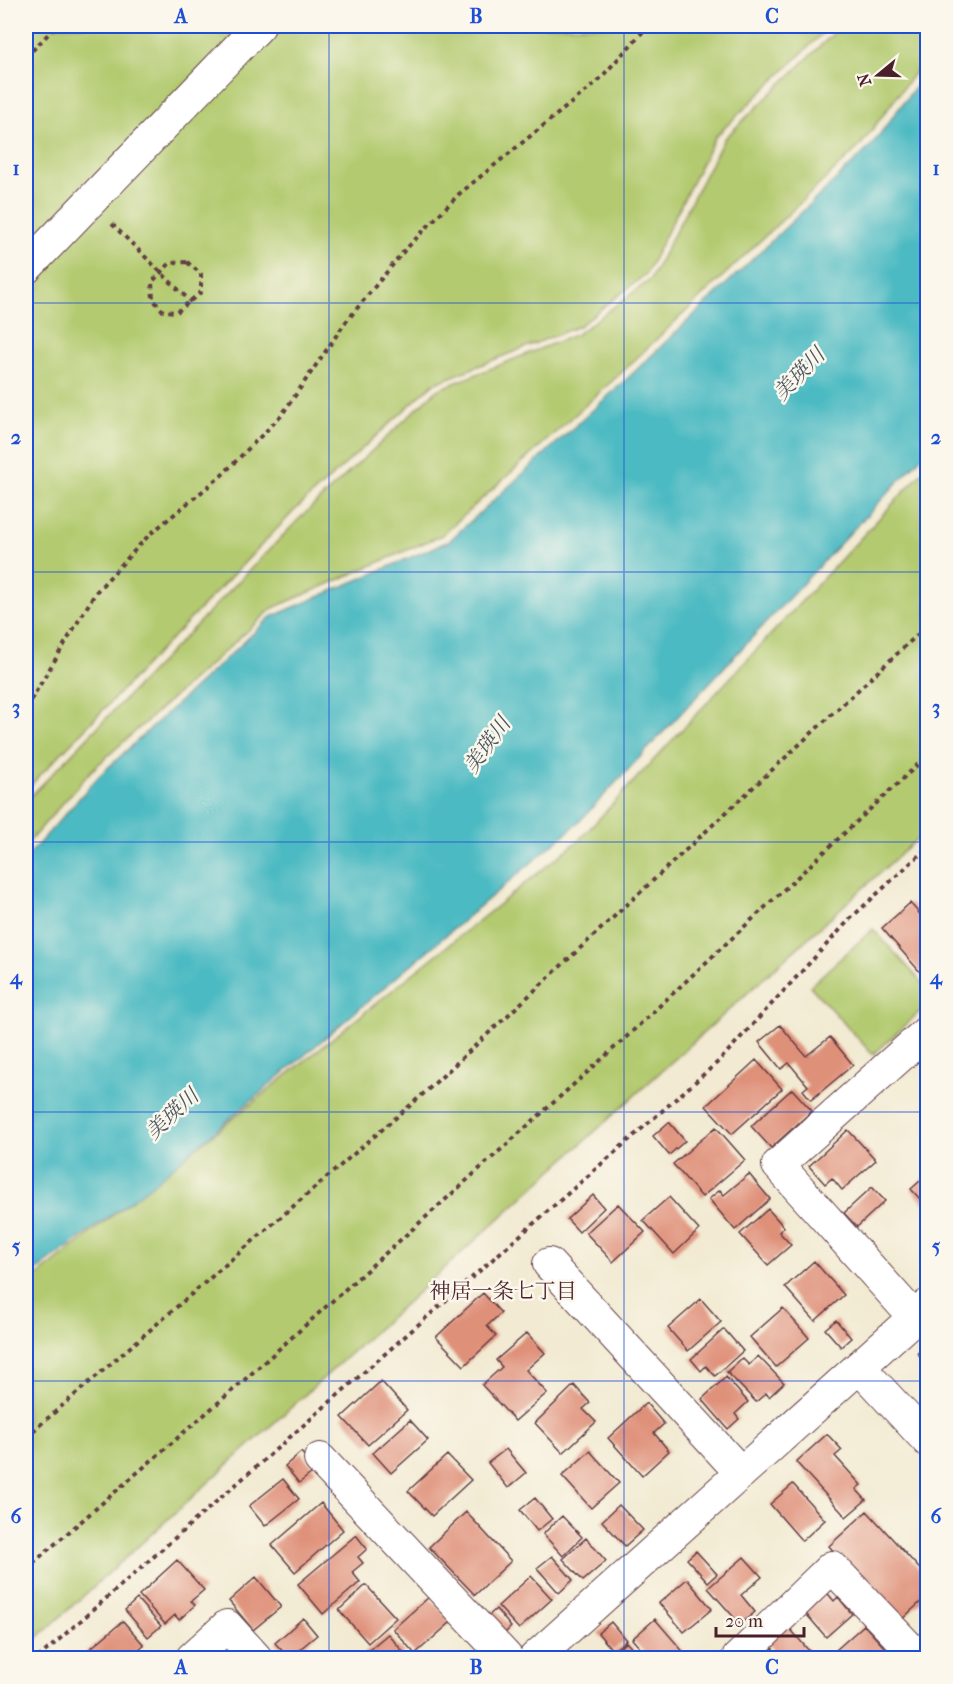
<svg xmlns="http://www.w3.org/2000/svg" width="953" height="1684" font-family="'IM FELL French Canon','Noto Serif JP',serif">
<rect width="100%" height="100%" fill="#fbf7ec"/>
<filter id="ink" filterUnits="userSpaceOnUse"><feTurbulence type="fractalNoise" baseFrequency=".0167" numOctaves="2"/><feDisplacementMap in="SourceGraphic" scale="12" xChannelSelector="R" yChannelSelector="G"/><feConvolveMatrix kernelMatrix="1 2 1 2 8 2 1 2 1" color-interpolation-filters="sRGB"/></filter>
<filter id="wash" filterUnits="userSpaceOnUse"><feTurbulence type="fractalNoise" baseFrequency=".008" numOctaves="4" result="noise"/><feDisplacementMap in="SourceGraphic" scale="24" xChannelSelector="R" yChannelSelector="G"/><feGaussianBlur stdDeviation="1.35" result="paint"/><feColorMatrix in="noise" values="0 0 0 0 0 0 0 0 0 0 0 0 0 0 0 0 0 1.4 0 .05"/><feComposite in="paint" operator="in"/></filter>
<g filter="url(#wash)">
<rect width="100%" height="100%" fill="#f2ead2"/>
<path fill="#b3ca6f" stroke="#7e744d" stroke-width="1.5" d="M26,26h804l-115,111 -69,137 -67,52 -146,58 -139,127 -268,279z
M841,26h86v30l-67,90 -239,227 -179,162 -169,73 -182,163 -65,74v-44l272,-281 139,-130 140,-56 73,-54 74,-141z
M927,467v363l-901,818v-363l553,-445z
M873,929l55,60 -1,16 -54,50 -63,-69z"/>
<path fill="#4cbac2" stroke="#4b6c76" stroke-width="1.5" d="M927,71v380l-349,372 -430,365 -122,90v-420l73,-82 172,-159 178,-76 180,-164 242,-231z"/>
<g id="blocks">
<path fill="#df9079" d="M910,903l18,20v43l-8,6 -38,-44z
M780,1025l26,31 24,-19 23,28 -42,35 -8,-10 5,-4 -19,-23 -8,6 -22,-27z
M756,1060l26,29 -50,45 -26,-28z
M792,1089l20,22 -41,37 -20,-22z
M669,1122l16,19 -16,14 -16,-19z
M716,1127l29,33 -43,37 -29,-33z
M848,1130l28,30 -34,30 -10,-12 -7,6 -16,-18z
M749,1174l21,25 -35,31 -26,-31 11,-9 4,5z
M928,1174v34l-17,-19z
M872,1187l13,14 -28,26 -13,-14z
M593,1195l11,13 -25,24 -12,-13z
M669,1197l30,33 -25,24 -31,-34z
M618,1204l27,28 -32,30 -27,-29z
M768,1209l16,18 -5,5 12,13 -23,20 -28,-31z
M814,1261l30,34 -29,26 -30,-34z
M483,1293l18,20 -14,13 9,10 -32,30 -28,-29z
M701,1299l20,23 -33,29 -20,-23z
M783,1308l26,30 -33,29 -26,-30z
M836,1320l15,18 -10,9 -16,-18z
M724,1329l19,22 -28,25 -9,-10 -5,5 -10,-12z
M527,1333l18,20 -19,17 21,23 -32,28 -33,-36 20,-18 -6,-7z
M928,1344v20l-11,-11z
M758,1356l26,27 -15,14 -3,-4 -10,9 -29,-30 15,-14 7,7z
M726,1377l22,25 -13,12 4,5 -11,10 -26,-30z
M381,1381l26,29 -39,35 -26,-28z
M574,1385l16,18 -7,6 13,13 -33,31 -28,-30z
M646,1403l18,21 -10,9 15,18 -27,25 -34,-38z
M410,1420l18,20 -37,33 -18,-20z
M827,1434l15,16 -7,6 26,29 -5,4 10,11 -20,17 -50,-55z
M506,1449l20,24 -18,15 -20,-25z
M590,1451l29,32 -28,25 -29,-32z
M301,1452l15,18 -17,13 -14,-17z
M447,1455l24,25 -39,36 -24,-25z
M283,1479l16,20 -34,27 -16,-20z
M793,1484l32,36 -23,21 -32,-37z
M535,1498l17,21 -15,12 -17,-21z
M321,1503l22,27 -48,42 -23,-27z
M619,1505l24,25 -18,16 -23,-25z
M867,1511l61,67v17l-30,28 -69,-77z
M466,1512l45,49 -36,34 -46,-48z
M562,1516l20,21 -19,19 -20,-22z
M356,1535l11,14 -9,8 5,6 -11,9 8,10 -37,32 -25,-30z
M586,1538l20,23 -23,20 -20,-22z
M696,1551l21,23 -9,8 -21,-23z
M552,1556l21,24 -14,13 -22,-25z
M744,1557l18,20 -21,18 14,17 -15,12 -32,-36z
M177,1560l27,30 -13,11 4,4 -16,15 -4,-5 -10,9 -26,-29z
M531,1576l21,23 -33,30 -21,-23z
M256,1577l25,30 -28,23 -24,-29z
M687,1579l25,30 -28,23 -25,-29z
M366,1585l30,33 -28,25 -29,-33z
M824,1589l10,12 4,-4 14,17 -26,23 -25,-29z
M429,1597l22,25 -36,32 -22,-25z
M137,1599l24,27 -13,11 -23,-27z
M496,1609l15,18 -9,9 -16,-18z
M303,1618l14,17 -28,23 -14,-15z
M655,1619l32,37 -3,2h-35l-17,-19z
M123,1621l21,24 -16,13h-38l-5,-5z
M611,1622l15,18 -13,11 -15,-18z
M787,1625l28,33h-34l-14,-16z
M864,1625l30,33h-50l-8,-8z
M388,1634l16,19 -6,5h-30l-4,-4z
M626,1642l15,16h-33z"/>
</g>
</g>
<g filter="url(#ink)">
<use href="#blocks" fill-opacity="0" stroke="#633d44" stroke-width="1.5"/>
<g fill="none" stroke-linecap="round" stroke-linejoin="round">
<g stroke="#633d44" stroke-width="34">
<path id="minor" d="M26,268l233,-242
M549,1264l192,209
M914,1317l-136,-152 150,-134
M860,1368l68,73
M320,1459l187,199
M192,1658l35,-32 29,32
M535,1658l393,-353
M738,1658l94,-91 87,91"/>
</g>
<path stroke="#633d44" stroke-width="4" stroke-dasharray="4.5 4.5" stroke-linecap="butt" d="M26,57l30,-31
M112,224l79,78
M187,262l14,12v18l-24,20 -14,-1 -10,-12 -1,-17 18,-19z
M26,708l70,-116 53,-57 72,-59 60,-60 64,-93 59,-72 55,-57 138,-112 51,-56
M26,1437l395,-341 507,-471
M26,1569l215,-186 381,-342 306,-286
M38,1658l681,-597 133,-144 76,-70"/>
<use href="#minor" stroke="#fff" stroke-width="32"/>
</g>
</g>
<path fill="none" stroke="#1d4ed8" stroke-width="1.5" stroke-opacity="0.55" d="M329,26v1632M624,26v1632M26,303h902M26,572h902M26,842h902M26,1112h902M26,1381h902"/>
<g text-anchor="middle" dominant-baseline="central" stroke-width="5" stroke-linejoin="round" paint-order="stroke">
<g font-size="21" font-style="italic" fill="#4b5560" stroke="#fbf7ec">
<text transform="translate(799 374) rotate(-46)">美瑛川</text>
<text transform="translate(487 745) rotate(-54)">美瑛川</text>
<text transform="translate(172 1114) rotate(-43)">美瑛川</text>
</g>
<g font-size="21" fill="#4a1f2b" stroke="#fbf7ec">
<text x="503" y="1291">神居一条七丁目</text>
</g>
</g>
<rect width="953" height="1684" fill="none" stroke="#fbf7ec" stroke-width="66"/>
<g transform="translate(878 75) rotate(251)" stroke="#fbf7ec" stroke-width="4.5" paint-order="stroke">
<path d="M0-4.5L10 22L0 15L-10 22Z" fill="#4a1f2b"/>
<text y="-9" font-size="16" font-weight="bold" text-anchor="middle" fill="#4a1f2b">N</text>
</g>
<path d="M716 1627v9h88v-9" fill="none" stroke="#4a1f2b" stroke-width="3"/>
<text x="725" y="1627" font-size="18" fill="#4a1f2b" stroke="#fbf7ec" stroke-width="4.5" paint-order="stroke">20 m</text>
<rect x="33" y="33" width="887" height="1618" fill="none" stroke="#1d4ed8" stroke-width="2"/>
<g font-size="20" text-anchor="middle" font-weight="bold" fill="#1d4ed8">
<text x="181" y="23">A</text>
<text x="476" y="23">B</text>
<text x="772" y="23">C</text>
<text x="16" y="175">1</text>
<text x="936" y="175">1</text>
<text x="16" y="444">2</text>
<text x="936" y="444">2</text>
<text x="16" y="714">3</text>
<text x="936" y="714">3</text>
<text x="16" y="984">4</text>
<text x="936" y="984">4</text>
<text x="16" y="1253">5</text>
<text x="936" y="1253">5</text>
<text x="16" y="1523">6</text>
<text x="936" y="1523">6</text>
<text x="181" y="1674">A</text>
<text x="476" y="1674">B</text>
<text x="772" y="1674">C</text>
</g>
</svg>
